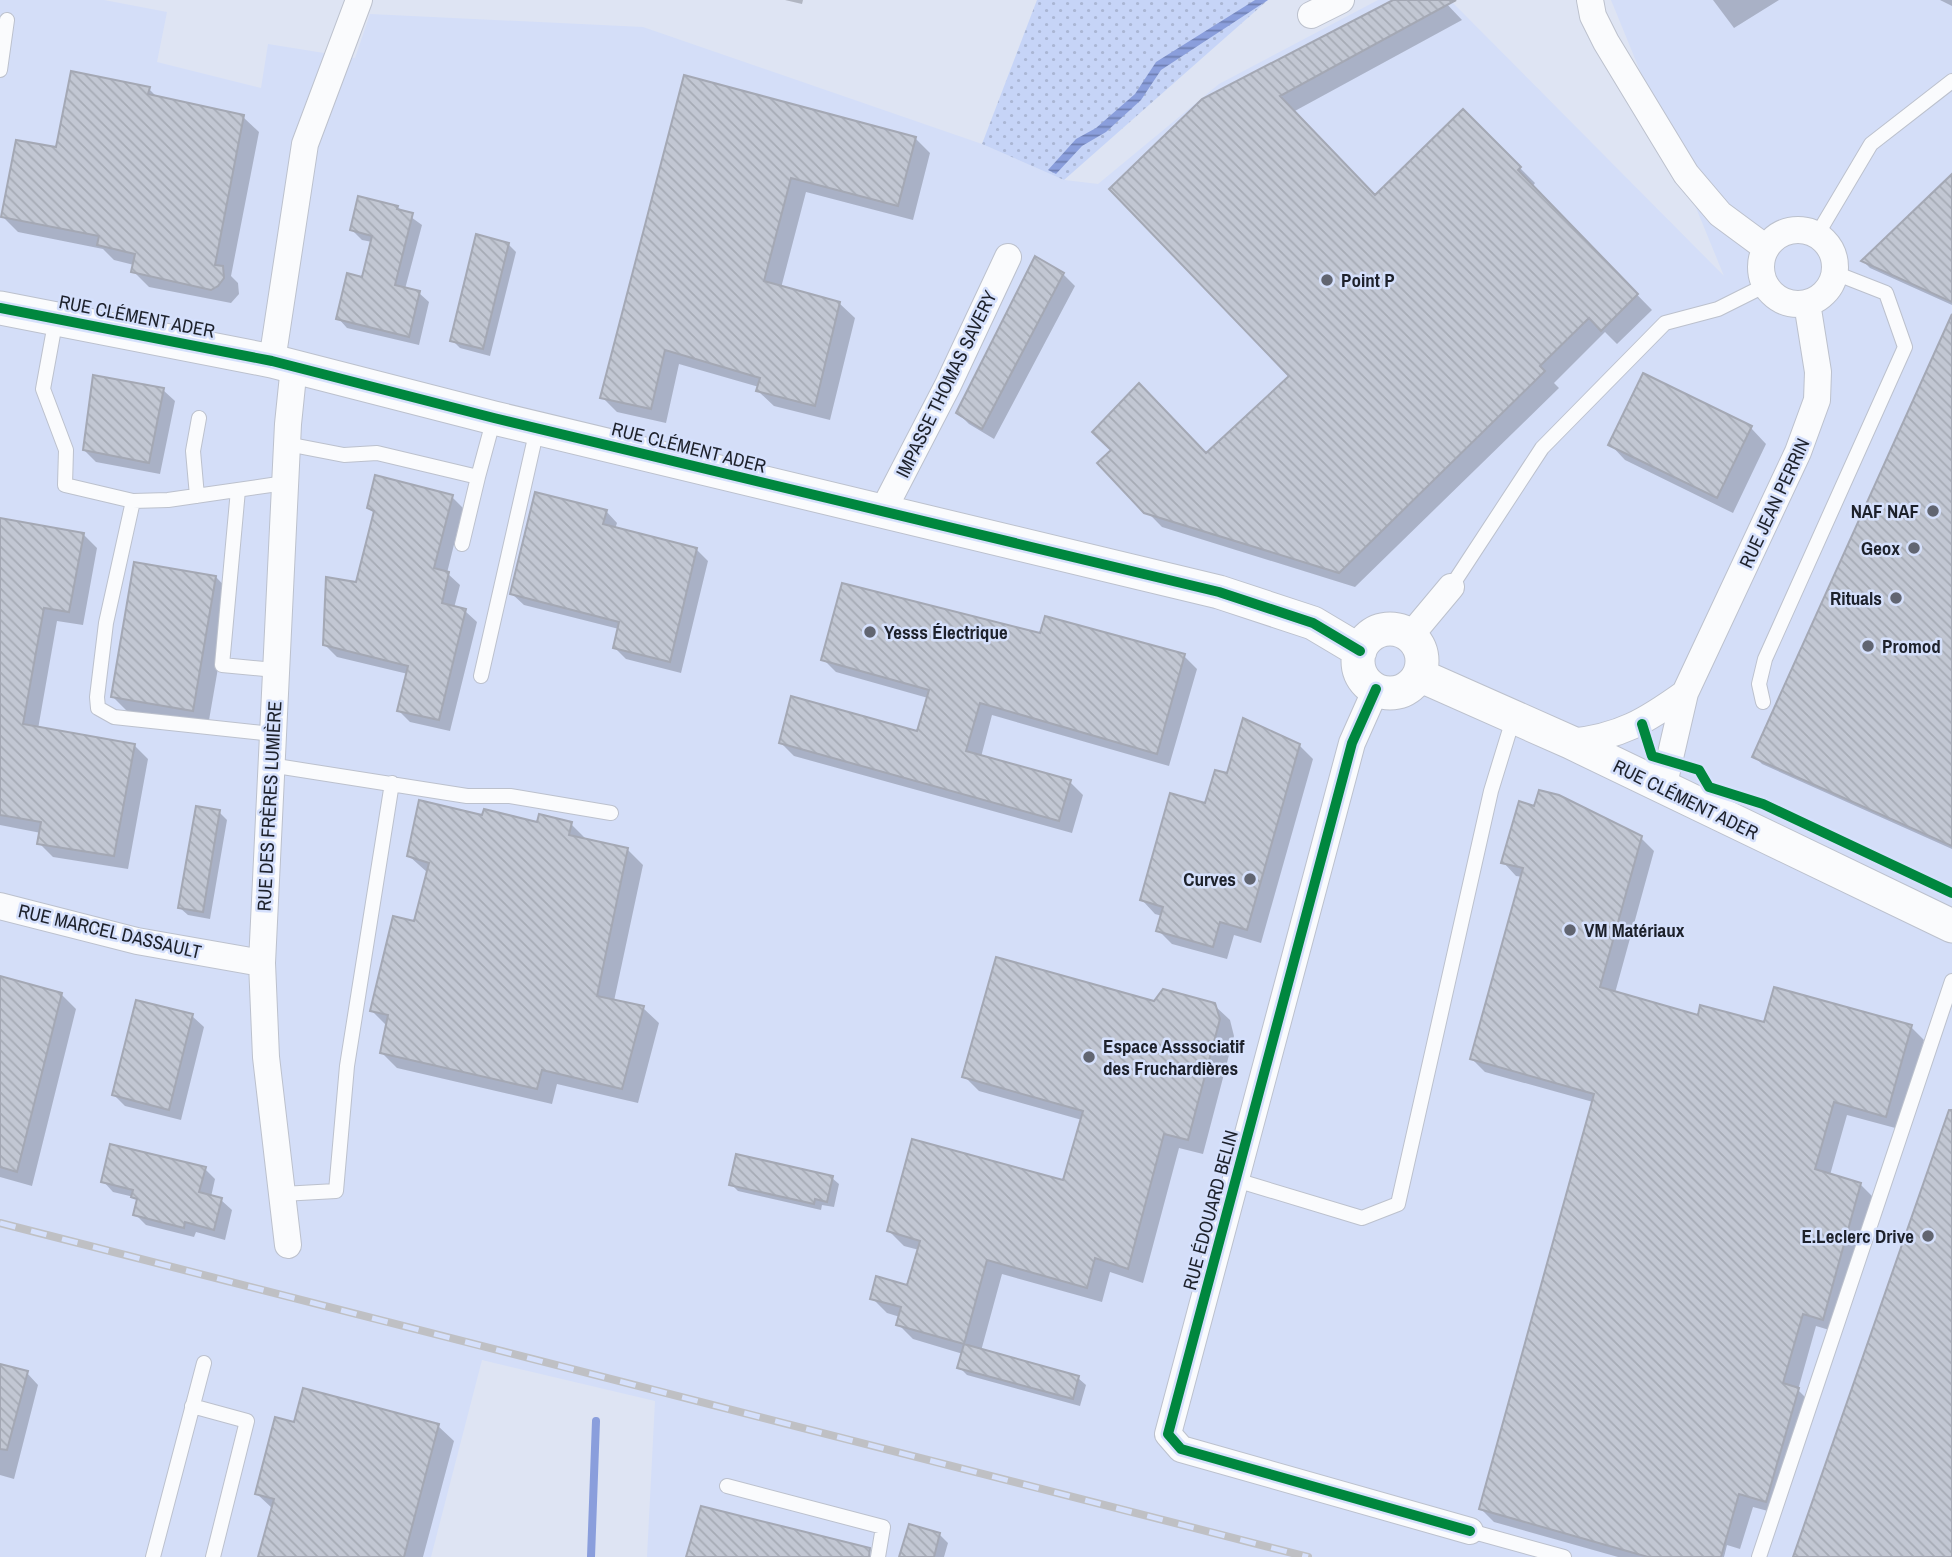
<svg xmlns="http://www.w3.org/2000/svg" width="1952" height="1557" font-family="'Archivo Narrow',sans-serif">
<defs>
<pattern id="grass-dots" width="8" height="8" patternUnits="userSpaceOnUse" patternTransform="scale(1.75)"><rect width="8" height="8" fill="#c6d4f7"/><path d="M2 2h.1M6 6h.1" fill="none" stroke="#aab6d4" stroke-width="1.8" stroke-linecap="round"/></pattern>
<pattern id="water-rules" width="6" height="5" patternUnits="userSpaceOnUse" patternTransform="scale(1.75)"><rect width="6" height="5" fill="#8a9edc"/><path d="M0 2.5h6" fill="none" stroke="#7080b3"/></pattern>
<pattern id="building-back-hatch" width="6" height="6" patternUnits="userSpaceOnUse" patternTransform="scale(1.75)"><rect width="6" height="6" fill="#c2c7d3"/><path d="M-1 5l2 2M0 0l6 6M5-1l2 2" fill="none" stroke="#a6abb5"/></pattern>
</defs>
<rect width="100%" height="100%" fill="#dee4f3"/>
<path fill="#d4def8" d="M0,0h104l63,12 -10,50 104,26 7,-44 87,14 15,-44 273,13 339,117 82,36 34,4 121,-100 159,-84h72l274,276 -113,-276h341v1557h-1305l8,-156 -173,-41 -51,197h-431z"/>
<path fill="url(#grass-dots)" d="M1037,0h231l-204,180 -82,-36z"/>
<path fill="url(#water-rules)" d="M1255,0h13l-107,70 -20,30 -35,32 -24,14 -26,28 -8,-4 28,-31 20,-11 39,-34 21,-32z"/>
<path fill="#0003" d="M785,0h18l-1,4z
M1397,0h46l19,20 -169,92 83,86 87,-87 72,72 -3,4 120,123 -35,34 -12,-12 -51,51 5,5 -204,199 -193,-60 -63,-64 107,-8 85,-79 -179,-187z
M1713,0h66l-45,28z
M1940,0h12v6z
M685,77l230,61 15,15 -17,67 -107,-28 -25,96 58,15 16,15 -25,102 -56,-14 -16,-15 1,-4 -80,-23 -13,59 -49,-11 -15,-15z
M149,89l9,9 85,19 16,15 -28,144 7,7 1,11 -8,9 -82,-16 -16,-16 1,-6 -20,-5 -11,-11 -85,-17 -16,-16 55,-67z
M1952,176v129l-82,-37 -7,-7z
M397,207l25,18 -17,64 14,4 10,9 -10,43 -72,-17 -9,-10 26,-39 8,-37 -10,-2 -10,-10z
M508,244l8,8 -26,104 -30,-8 -8,-8z
M1036,259l27,15 12,12 -81,153 -25,-15 -11,-11z
M1952,318v531l-190,-85 -8,-8z
M163,390l12,11 -15,73 -64,-12 -12,-12z
M1751,428l15,16 -33,69 -108,-53 -15,-16z
M452,497l11,11 -16,65 13,12 -6,23 11,3 12,11 -27,109 -40,-9 -12,-12 10,-36 -71,-17 -12,-12 32,-61 18,-70 -6,-6z
M606,511l11,12 -2,6 81,20 12,12 -27,112 -55,-14 -12,-12 5,-18 -95,-24 -12,-11z
M0,520l83,14 14,14 -14,77 -26,-4 -19,108 96,16 14,14 -20,110 -75,-12 -14,-14 2,-10 -41,-8z
M216,577l15,16 -23,133 -80,-14 -15,-15z
M1041,635l143,21 13,13 -28,97 -177,-51 -11,42 89,25 13,13 -11,38 -278,-77 -13,-13 138,-10 9,-35 -92,-26 -13,-13z
M1299,745l14,14 -52,184 -27,-8 -7,24 -55,-15 -14,-14 4,-14 -7,-2 -13,-14 86,-125z
M219,812l8,8 -17,99 -22,-4 -8,-7z
M484,817l55,7h32l15,15 42,11 15,15 -29,136 29,7 16,15 -21,80 -81,-19 -5,20 -155,-36 -15,-15 5,-27 -15,-15 43,-88 13,-50 -19,-17z
M1641,838l13,13 -39,142 84,24 67,7 145,3 13,13 -25,89 -52,-14 -17,60 30,9 14,14 -38,134 -20,-6 -18,64 13,13 -32,111 -26,-7 -13,42 -13,-4 -3,12h-106l-124,-35 -13,-13 112,-407 -108,-30 -13,-13 51,-182 -7,-1 -13,-14z
M0,977l61,17 15,15 -44,177 -32,-9z
M1155,1003l59,2 16,15 4,16 -31,118 -24,-6 -36,135 -33,-11 -8,30 -100,-28 -21,77 97,27 8,7 -6,21 -113,-31 -8,-8 4,-13 -50,-15 -15,-15 2,-7 -13,-4 -15,-15 36,-11 11,-37 -15,-4 -15,-15 175,-48 18,-63 -103,-29 -15,-15z
M192,1016l12,11 -23,93 -56,-14 -11,-11z
M205,1169l10,10 -4,18 10,3 11,10 -7,30 -29,-8 -2,5 -48,-12 -11,-11 3,-12 -4,-5 -21,-5 -10,-11z
M832,1178l7,6 -5,23 -12,-2 -1,5 -83,-19 -7,-7z
M0,1366l27,7 11,12 -24,94 -14,-4z
M295,1424l143,2 16,15 -31,116h-163l13,-48 -16,-15z
M939,1534l9,9 -4,14h-43z"/>
<g fill="none" stroke-linecap="round" stroke-linejoin="round">
<path stroke="#8a9edc" stroke-width="8" d="M591,1557l5,-136"/>
</g>
<path fill="url(#building-back-hatch)" stroke="#a4a8b4" stroke-width="2" d="M1393,0h63l-176,96 95,99 88,-86 58,58 -3,3 120,124 -37,37 -12,-13 -49,48 5,5 -206,202 -195,-60 -47,-50 14,-13 -19,-18 47,-49 67,70 83,-77 -180,-187 93,-90z
M71,71l79,16 -2,7 96,21 -29,150 8,1 1,12 -6,8 -7,4 -80,-18 4,-18 -38,-9 2,-9 -98,-19 15,-77 40,7z
M684,75l232,62 -18,69 -107,-28 -27,103 76,21 -25,104 -59,-15 4,-13 -95,-28 -14,59 -51,-11z
M1952,174v128l-91,-41z
M358,196l40,10 -1,3 16,4 -18,72 25,6 -11,46 -73,-18 11,-46 15,4 10,-41 -22,-6z
M476,234l33,9 -26,106 -33,-8z
M1035,256l29,17 -82,156 -26,-16z
M1952,314v532l-200,-89z
M1643,373l109,53 -35,72 -109,-53z
M93,375l71,13 -15,75 -66,-13z
M375,475l78,20 -19,73 15,4 -7,31 24,6 -27,111 -42,-9 11,-45 -85,-21 3,-68 30,5 18,-71 -7,-3z
M535,492l72,18 -4,14 94,24 -27,114 -57,-14 6,-26 -109,-28z
M0,518l84,15 -15,79 -25,-4 -21,116 112,20 -21,112 -77,-12 4,-22 -41,-7z
M134,562l82,14 -23,135 -82,-14z
M842,583l198,50 5,-17 140,38 -28,100 -177,-51 -14,48 105,29 -12,41 -280,-78 12,-47 126,35 12,-41 -108,-30z
M1243,718l57,26 -53,186 -27,-8 -7,25 -57,-16 7,-24 -23,-7 30,-107 35,10 10,-33 12,3z
M1539,790l20,5 83,41 -42,151 98,28 2,-10 64,17 10,-35 138,38 -26,92 -52,-15 -19,67 46,14 -38,137 -20,-6 -20,69 16,5 -33,114 -27,-8 -18,63h-73l-169,-48 115,-415 -124,-35 53,-191 -22,-5 18,-62 15,5z
M419,800l63,15 2,-6 53,13 2,-8 33,8 -3,13 59,13 -31,148 47,10 -22,83 -80,-19 -5,19 -157,-36 8,-38 -18,-4 23,-95 21,5 15,-58 -22,-7z
M196,806l24,4 -17,102 -25,-4z
M996,957l158,44 9,-12 52,14 5,16 -32,121 -24,-6 -36,135 -33,-11 -8,30 -100,-28 -23,84 -68,-19 5,-18 -31,-8 6,-23 31,9 13,-44 -33,-10 25,-92 151,41 20,-69 -121,-34z
M0,976l62,17 -45,179 -17,-5z
M136,1000l57,14 -24,96 -57,-15z
M1949,1110h3v447h-159z
M110,1144l96,23 -7,25 23,6 -8,32 -29,-8 -1,6 -51,-13 4,-16 -6,-2 2,-7 -32,-8z
M736,1154l97,22 -6,26 -12,-3 -1,5 -85,-19z
M964,1344l115,32 -6,23 -116,-31z
M0,1364l28,7 -21,79 -7,-1z
M303,1388l136,36 -35,133h-146l16,-58 -19,-5 20,-77 19,5z
M701,1506l169,42 -1,9h-183z
M909,1524l31,9 -6,24h-35z"/>
<g fill="none" stroke-linecap="round" stroke-linejoin="round">
<g stroke="#bcc1cd" stroke-width="16">
<path id="service" d="M0,70l7,-50
M1817,235l54,-91 81,-63
M56,318l-13,71 23,61 -1,35 68,16 35,-1 117,-17
M287,444l57,11 33,-2 101,24 16,-59
M238,490l-16,175 53,5
M197,496l-4,-45 6,-33
M133,501l-27,122 -9,74 1,11 16,9 158,17
M462,544l16,-67
M1451,587l91,-139 123,-125 53,-14 48,-24
M481,676l56,-247
M1763,702l-4,-18 6,-25 140,-312 -19,-54 -51,-20
M270,765l197,31h43l101,17
M1236,1180l126,38 36,-14 93,-413 23,-75
M282,1194l54,-3 11,-125 45,-283
M192,1406l55,15 -34,136
M727,1486l156,41 -5,30
M1470,1531l94,26
M153,1557l51,-194
M1759,1557l193,-576"/>
</g>
<g stroke="#bcc1cd" stroke-width="28">
<path id="minor" d="M1590,0l3,16 13,26 80,132 34,40 46,34
M1311,15l30,-15
M1761 267a37 37 0 1 1 74 0a37 37 0 1 1-74 0Z
M272,361l33,-217 54,-144
M885,512l4,-13 59,-114 60,-128
M1410,636l41,-49
M1376,689l-24,54 -184,691 13,15 289,82
M1570,742c50,-5 76,-21 115,-49
M1663,788l22,-95 113,-241 19,-52 1,-28 -11,-69
M0,906l137,35 125,22
M288,1245l-22,-188 -4,-94 26,-539 6,-58"/>
</g>
<g stroke="#bcc1cd" stroke-width="35">
<path id="tertiary" d="M0,308l272,53 222,57 725,174 94,31 47,28
M1358 661a32 32 0 1 1 64 0a32 32 0 1 1-64 0Z
M1419,675l151,67 382,184"/>
</g>
<use href="#service" stroke="#fafbfd" stroke-width="14"/>
<use href="#minor" stroke="#fafbfd" stroke-width="26"/>
<use href="#tertiary" stroke="#fafbfd" stroke-width="33"/>
<g stroke="#bfc0c4" stroke-width="8">
<path id="rail" d="M0,1223l1308,334"/>
</g>
<use href="#rail" stroke="#d5e0fc" stroke-width="5" stroke-dasharray="16" stroke-linecap="butt"/>
<g stroke="#d5e0fc" stroke-width="15">
<path id="cycleway" d="M0,308l272,53 222,57 725,174 94,31 47,28
M1376,689l-24,54 -184,691 13,15 289,82
M1642,724l10,32 47,14 10,17 54,17 189,89"/>
</g>
<use href="#cycleway" stroke="#00873e" stroke-width="10"/>
</g>
<g fill="#616571" stroke="#d5e0fc" stroke-width="2.5">
<circle cx="1327" cy="280" r="7"/>
<circle cx="1933" cy="511" r="7"/>
<circle cx="1914" cy="548" r="7"/>
<circle cx="1896" cy="598" r="7"/>
<circle cx="870" cy="632" r="7"/>
<circle cx="1868" cy="646" r="7"/>
<circle cx="1250" cy="879" r="7"/>
<circle cx="1570" cy="930" r="7"/>
<circle cx="1089" cy="1057" r="7"/>
<circle cx="1928" cy="1236" r="7"/>
</g>
<g text-anchor="middle" dominant-baseline="central" stroke-width="5" stroke-linejoin="round" paint-order="stroke">
<g font-size="19" font-weight="bold" fill="#1d212b" stroke="#d5e0fc" text-anchor="start">
<text x="1341" y="280">Point P</text>
<text x="1919" y="511" text-anchor="end">NAF NAF</text>
<text x="1900" y="548" text-anchor="end">Geox</text>
<text x="1882" y="598" text-anchor="end">Rituals</text>
<text x="884" y="632">Yesss Électrique</text>
<text x="1882" y="646">Promod</text>
<text x="1236" y="879" text-anchor="end">Curves</text>
<text x="1584" y="930">VM Matériaux</text>
<text x="1103" y="1046">Espace Asssociatif<tspan x="1103" dy="22">des Fruchardières</tspan></text>
<text x="1914" y="1236" text-anchor="end">E.Leclerc Drive</text>
</g>
<g font-size="19" fill="#1d212b" stroke="#d5e0fc">
<text transform="translate(137 316) rotate(11)">RUE CLÉMENT ADER</text>
<text transform="translate(946 384) rotate(-64)">IMPASSE THOMAS SAVERY</text>
<text transform="translate(689 447) rotate(14)">RUE CLÉMENT ADER</text>
<text transform="translate(1774 503) rotate(-65)">RUE JEAN PERRIN</text>
<text transform="translate(1686 799) rotate(26)">RUE CLÉMENT ADER</text>
<text transform="translate(269 806) rotate(-87)">RUE DES FRÈRES LUMIÈRE</text>
<text transform="translate(110 931) rotate(13)">RUE MARCEL DASSAULT</text>
<text transform="translate(1210 1210) rotate(-75)">RUE ÉDOUARD BELIN</text>
</g>
</g>
</svg>
